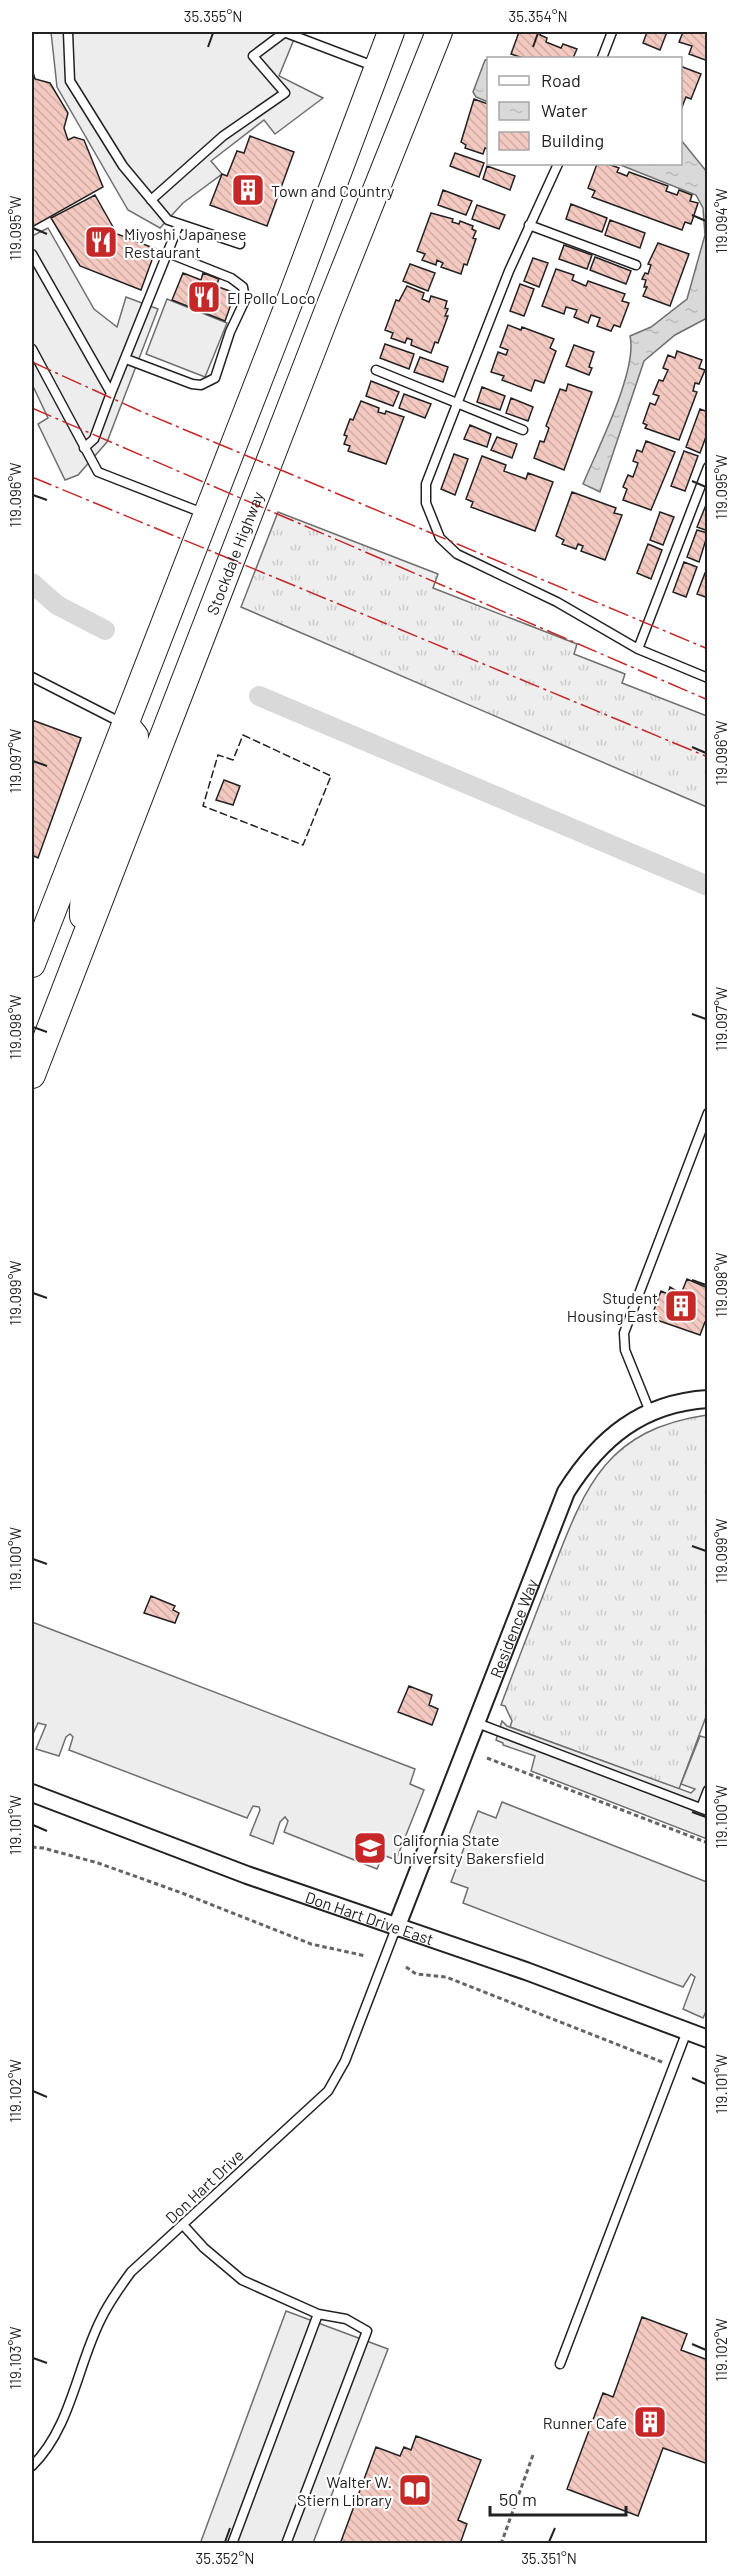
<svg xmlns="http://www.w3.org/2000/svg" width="739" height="2575" font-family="Barlow,sans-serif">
<defs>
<pattern id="grass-tufts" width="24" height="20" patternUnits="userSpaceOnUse" patternTransform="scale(1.5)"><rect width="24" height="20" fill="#eee"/><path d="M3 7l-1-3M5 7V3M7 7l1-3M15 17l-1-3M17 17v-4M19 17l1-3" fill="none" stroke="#ccc"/></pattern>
<pattern id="water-ripples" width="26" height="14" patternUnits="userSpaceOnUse" patternTransform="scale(1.5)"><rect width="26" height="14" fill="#d9d9d9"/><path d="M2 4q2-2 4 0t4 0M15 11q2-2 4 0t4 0" fill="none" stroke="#bababa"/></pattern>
<pattern id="building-back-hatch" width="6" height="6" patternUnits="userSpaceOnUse" patternTransform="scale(1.5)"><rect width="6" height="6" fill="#f3c9c0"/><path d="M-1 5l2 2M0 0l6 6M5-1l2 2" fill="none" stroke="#d0aca5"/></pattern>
</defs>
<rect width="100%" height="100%" fill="#fff"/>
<path fill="url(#grass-tufts)" stroke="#6f6f6f" stroke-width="1.5" d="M278,512l160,62 -5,14 144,56 -3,10 51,20 -3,9 85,33v91l-466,-200z
M707,1415v299l-28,75 -169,-62 2,-6 -7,-15 -4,-1c16,-43 33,-86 49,-128 34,-87 53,-147 157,-162z"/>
<path fill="#ededed" stroke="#6f6f6f" stroke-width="1.5" d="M51,32h246l-18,44 44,22 -48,36 -11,-14 -53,41 11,13 -39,29 -23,25 -32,-18 -71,-123z
M48,228l46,81 23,18 9,-30 32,12 -51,133 -29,33 -13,5 -27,-56 10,-6 -16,-34v-148z
M167,299l60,24 -22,54 -59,-23z
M32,1622l383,147 -5,15 14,6 -28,70 -13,-5 -6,14 -93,-37 4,-11 -3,-4 -5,5 -7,22 -23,-9 10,-25 -1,-3 -6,-1 -6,12 -178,-68 4,-13 -3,-3 -4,3 -7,19 -23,-7 10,-24 -8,-2 -6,13z
M502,1721l5,5 184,67 4,-4 -14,-5 19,-48 7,2v101l-176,-68 4,-15 -32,-11v-2l-7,-3z
M502,1802l205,80 1,125 -5,11 -20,-9 12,-32 -4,-3 -8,13 -220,-84 5,-15 -17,-6 27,-71 18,7z
M286,2311l102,38 -75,194 -113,1z"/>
<path fill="url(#water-ripples)" stroke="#6f6f6f" stroke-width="1.5" d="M488,59v43l-12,-5 -3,-5 12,-32z
M681,140l26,32v146l-32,17 -31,26 -44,131 -17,-8c14,-34 55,-114 47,-148l21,-9 36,-28 18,-64 -2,-27 -7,-13 -78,-31h62z"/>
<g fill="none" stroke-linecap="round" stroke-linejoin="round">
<path stroke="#d9d9d9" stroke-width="20" d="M32,583l25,22 48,25
M259,696l449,190"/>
</g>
<path fill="url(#building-back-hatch)" stroke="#222" stroke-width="1.5" d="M517,32h25l-2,3 7,3 -1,4 15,6 2,-4 14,5 -4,9h-50l-12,-4 8,-22z
M647,32h20l-7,18 -17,-7z
M683,32h25v29l-19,-7 3,-8 -13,-4z
M680,66l21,8 -10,25 -5,-2 -6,15z
M32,69l3,10 15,4 18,30 -4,15 4,12 6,-3 10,3 19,47 -71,40z
M474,99l14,5v45l-3,-1 -2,6 -18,-6 1,-3 -5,-3z
M250,136l44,16 -27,74 -57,-21 12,-31 5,2 10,-25 7,2z
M455,153l29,10 -5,14 -29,-11z
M597,164h11l11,4 -2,4 10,4 2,-4 39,14 -2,5 11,4 2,-5 13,5 -2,6 8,2 -7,21 -6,-2 -3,8 -90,-33 3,-6 -7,-3z
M487,166l28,10 -5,14 -27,-11z
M443,190l29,11 -6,14 -28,-10z
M95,195l22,39 39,15 -15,41 -61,-24 -29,-48z
M571,204l36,14 -5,14 -36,-13z
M477,205l28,10 -6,14 -27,-10z
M431,213l22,6 -1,3 7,2 1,-3 13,5 -1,3 4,2 -3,7 3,1 -9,26 -3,-1 -3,10 -20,-7 2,-4 -6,-3 -1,5 -14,-5 3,-6 -8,-3z
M610,220l35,13 -5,15 -35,-13z
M658,243l31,11 -19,52 -27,-10 4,-9h-3l2,-7 -4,-1 3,-6 3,1 3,-9 -3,-1z
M564,245l28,10 -5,14 -28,-10z
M595,257l36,14 -5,13 -36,-14z
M533,258l15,5 -9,24 -15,-6z
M410,264l25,9 -7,18 -25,-10z
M556,269l18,6 -2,5 14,6 2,-5 37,13 -3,7 7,2 -9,24 -6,-2 -3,6 -14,-5 3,-8 -9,-3 -3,8 -14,-6 3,-7 -11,-3 -2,7 -22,-8z
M183,273l18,7 2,-7 16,6 -3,7 19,7 -10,28 -53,-21z
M520,284l14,5 -10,27 -14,-5z
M407,286l17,7 -2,6 7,3 2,-6 16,5 -2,7 3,1 -3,7h3l-10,27 -3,-1 -4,11 -20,-8 1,-5 -5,-2 -2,5 -14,-5 2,-5 -8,-3 11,-30 3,1z
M508,325l13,5 1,-3 32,12 -4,9 6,3 -12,32 -9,-3 -4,11 -29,-11 2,-4 -13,-4 7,-20 8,3 2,-5 -8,-3z
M385,344l29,10 -5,15 -29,-11z
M574,345l20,7 -5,15 3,1 -3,7 -23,-9z
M677,351l25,9 -3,8 6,2 -6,14 -4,-1 -2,8 4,1 -18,48 -34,-12 2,-3 -4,-2 7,-20 5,2 4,-9 -6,-2 6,-14 4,1 5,-11 -5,-2 5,-13 7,3z
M420,357l28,10 -5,15 -29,-10z
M371,381l28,11 -6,14 -27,-10z
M568,384l24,8 -28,78 -30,-12 6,-17 4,1 5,-14 -3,-2 14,-37 6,2z
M482,387l23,9 -5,14 -23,-8z
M404,394l27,10 -6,14 -26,-10z
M511,398l22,9 -5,14 -22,-8z
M361,401l18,7 -1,4 7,2 1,-3 18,6 -18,47 -38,-13 2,-5 -6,-2 3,-8 -3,-1 6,-16 3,1z
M700,409l8,3v19l-8,22 -14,-6z
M470,425l21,9 -4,13 -23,-8z
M497,437l20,7 -5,14 -21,-8z
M646,441l29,11 -24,58 -28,-10 4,-11 -4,-2 5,-12 5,2 5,-14 -5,-2 4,-11 5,2z
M684,451l14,5 -13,35 -14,-5z
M454,454l14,5 -13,36 -14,-6z
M482,456l24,9 -2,6 22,8 2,-6 25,9 -18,49 -64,-24 2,-5 -7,-3z
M572,492l44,16 -2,5 8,2 -17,45 -24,-9 2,-5 -5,-2 -2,5 -14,-5 2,-4 -8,-4z
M708,500v31l-11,-4z
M660,512l14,5 -11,28 -13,-5z
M697,530l11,3 -9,29 -12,-5z
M648,544l14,6 -11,29 -14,-6z
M684,562l13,5 -11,30 -13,-5z
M705,573l3,1v24l-11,-4z
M32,720l49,18 -43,120 -4,-2 -2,4z
M224,780l16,6 -7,19 -17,-5z
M687,1279l21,9v35l-3,-1 -5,13 -49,-17 10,-27 7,3 2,-7 11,7z
M151,1596l24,10 -2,4 6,3 -4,10 -31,-10z
M409,1686l23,9 -3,10 9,4 -6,16 -34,-13z
M642,2317l45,17 -6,16 27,10v104l-45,-16 -25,68 -71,-27 36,-96 10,4z
M416,2436l65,24 -23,60 9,4 -7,20h-120l36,-97 24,9 4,-9 7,3z"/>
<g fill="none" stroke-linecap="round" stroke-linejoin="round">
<g stroke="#222" stroke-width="11">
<path id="service" d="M68,32l2,49 53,85 45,54 72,24
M284,32l92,35
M602,58l10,-26
M558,164l-49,107 -52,133 -31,80v19l14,35 17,16 100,48 81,47 70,29
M151,200l72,-64 62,-43 -32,-37 32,-24
M529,225l107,40
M32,254l79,139 -17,46 -10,9
M32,349l66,123 105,41
M126,359l66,25 9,1 14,-7 15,-46 15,-32 -2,-13 -12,-9 -63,-25
M376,370l147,60
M111,393l68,-169
M638,649l70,-182
M32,677l90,46
M650,1412l-25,-62 -1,-17 84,-220
M477,1723l231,88
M701,1808l7,-18
M184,2226l20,22 38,32 76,34 28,5 21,12 -81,213
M560,2364l127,-333
M32,2466c39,-38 45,-100 69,-147 8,-17 19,-32 30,-47l197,-181 17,-30 51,-133
M232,2544l86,-230"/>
</g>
<g stroke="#222" stroke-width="20">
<g id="minor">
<path id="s1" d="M32,1793l215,82 279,96 182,68"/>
<path id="s2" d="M396,1928l170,-436c34,-54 76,-89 142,-93"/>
</g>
</g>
<g stroke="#222" stroke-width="28">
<g id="primary">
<path d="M83,916c-3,-43 38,-117 51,-161l1,-19 -10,-12"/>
<path d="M32,964l260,-669 99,-263"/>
<path id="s3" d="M32,1075l296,-765 111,-278"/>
</g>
</g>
<path stroke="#646464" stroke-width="3" stroke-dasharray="4.5 3" stroke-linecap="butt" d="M487,1758l221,85
M32,1847l11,1 55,15 84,30 129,51 55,12
M406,1967l10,7 30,3 216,85
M501,2544l32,-89"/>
<use href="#service" stroke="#fff" stroke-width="8"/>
<use href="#minor" stroke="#fff" stroke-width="16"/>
<use href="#primary" stroke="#fff" stroke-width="26"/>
<path stroke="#222" stroke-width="1.5" stroke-dasharray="8 3" stroke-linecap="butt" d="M243,735l88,41 -28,69 -100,-39 15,-51 15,5z"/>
<path stroke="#c62828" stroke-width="1.5" stroke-dasharray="21 4.5 3 4.5" stroke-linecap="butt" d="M32,362l108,49 568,238
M32,408l676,292
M32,477l676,280"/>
</g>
<path fill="none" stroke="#222" stroke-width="2" d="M208,47l5,-14M533,47l5,-14M692,215l14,6M33,228l14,6M692,481l14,6M33,495l14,5M692,747l14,6M33,761l14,5M692,1014l14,5M33,1027l14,5M692,1280l14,5M33,1293l14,5M692,1546l14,5M33,1559l14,5M692,1812l14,5M33,1825l14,6M692,2078l14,6M33,2091l14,6M692,2344l14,6M33,2358l14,5M225,2542l5,-14M549,2542l6,-14"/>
<defs>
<g id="building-square" transform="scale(1.725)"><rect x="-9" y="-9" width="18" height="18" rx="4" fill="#c62828" stroke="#fff"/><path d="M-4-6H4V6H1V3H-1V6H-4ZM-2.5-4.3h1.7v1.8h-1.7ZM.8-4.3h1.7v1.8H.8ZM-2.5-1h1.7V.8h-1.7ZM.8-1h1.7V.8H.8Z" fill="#fff"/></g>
<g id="restaurant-square" transform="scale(1.725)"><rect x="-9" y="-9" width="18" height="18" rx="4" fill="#c62828" stroke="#fff"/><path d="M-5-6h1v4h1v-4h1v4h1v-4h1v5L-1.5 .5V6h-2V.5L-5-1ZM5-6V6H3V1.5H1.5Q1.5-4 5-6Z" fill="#fff"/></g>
<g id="university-square" transform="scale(1.725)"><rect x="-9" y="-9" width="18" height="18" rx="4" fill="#c62828" stroke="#fff"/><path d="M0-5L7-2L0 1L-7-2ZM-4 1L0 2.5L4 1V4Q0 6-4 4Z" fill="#fff"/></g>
<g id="library-square" transform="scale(1.725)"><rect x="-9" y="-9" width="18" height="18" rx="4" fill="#c62828" stroke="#fff"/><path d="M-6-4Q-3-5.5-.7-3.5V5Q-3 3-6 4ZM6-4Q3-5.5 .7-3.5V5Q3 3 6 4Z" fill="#fff"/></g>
</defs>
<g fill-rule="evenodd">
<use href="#building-square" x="248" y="190"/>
<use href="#restaurant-square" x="101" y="242"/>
<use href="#restaurant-square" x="204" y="297"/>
<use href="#building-square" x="681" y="1306"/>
<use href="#university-square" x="370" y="1848"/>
<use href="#building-square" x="650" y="2422"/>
<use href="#library-square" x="415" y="2490"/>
</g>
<g text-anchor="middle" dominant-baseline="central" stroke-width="4.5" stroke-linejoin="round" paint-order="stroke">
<g font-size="16" fill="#222" stroke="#fff" text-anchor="start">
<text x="271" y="190">Town and Country</text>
<text x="124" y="233">Miyoshi Japanese<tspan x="124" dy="18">Restaurant</tspan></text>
<text x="227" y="297">El Pollo Loco</text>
<text x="658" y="1297" text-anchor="end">Student<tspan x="658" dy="18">Housing East</tspan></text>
<text x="393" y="1839">California State<tspan x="393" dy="18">University Bakersfield</tspan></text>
<text x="627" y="2422" text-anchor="end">Runner Cafe</text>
<text x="392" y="2481" text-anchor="end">Walter W.<tspan x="392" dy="18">Stiern Library</tspan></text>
</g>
<g font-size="16" fill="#222" stroke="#fff">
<text stroke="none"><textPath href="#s3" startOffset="560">Stockdale Highway</textPath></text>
<text stroke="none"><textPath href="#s2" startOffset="322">Residence Way</textPath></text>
<text stroke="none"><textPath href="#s1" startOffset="360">Don Hart Drive East</textPath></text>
<text transform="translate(204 2186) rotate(-43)">Don Hart Drive</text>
</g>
</g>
<rect width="739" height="2575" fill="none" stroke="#ffffff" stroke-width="66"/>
<rect x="487" y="57" width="195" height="108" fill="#ffffff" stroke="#a7a7a7" stroke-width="1.5"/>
<rect x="499" y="76" width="30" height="9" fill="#ffffff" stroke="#a7a7a7" stroke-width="1.5"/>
<text x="541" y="87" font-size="18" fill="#222222">Road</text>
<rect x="499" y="102" width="30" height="18" fill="url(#water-ripples)" stroke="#a7a7a7" stroke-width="1.5"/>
<text x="541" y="117" font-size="18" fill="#222222">Water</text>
<rect x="499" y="132" width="30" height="18" fill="url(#building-back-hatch)" stroke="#a7a7a7" stroke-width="1.5"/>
<text x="541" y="147" font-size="18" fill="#222222">Building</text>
<path d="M490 2506v9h136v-9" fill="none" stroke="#222222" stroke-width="3"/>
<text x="499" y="2506" font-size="18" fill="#222222" stroke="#ffffff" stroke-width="4.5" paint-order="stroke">50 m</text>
<rect x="33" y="33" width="673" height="2509" fill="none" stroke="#222" stroke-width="2"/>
<g font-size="15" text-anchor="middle" fill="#222">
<text x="213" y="22">35.355°N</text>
<text x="538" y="22">35.354°N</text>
<text transform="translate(722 221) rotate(-90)" y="5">119.094°W</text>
<text transform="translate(16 228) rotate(-90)" y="5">119.095°W</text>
<text transform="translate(722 487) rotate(-90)" y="5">119.095°W</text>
<text transform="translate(16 495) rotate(-90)" y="5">119.096°W</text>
<text transform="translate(722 753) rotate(-90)" y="5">119.096°W</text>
<text transform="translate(16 761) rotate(-90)" y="5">119.097°W</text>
<text transform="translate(722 1019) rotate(-90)" y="5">119.097°W</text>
<text transform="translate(16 1027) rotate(-90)" y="5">119.098°W</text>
<text transform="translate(722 1285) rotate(-90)" y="5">119.098°W</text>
<text transform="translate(16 1293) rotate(-90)" y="5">119.099°W</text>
<text transform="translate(722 1551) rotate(-90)" y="5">119.099°W</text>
<text transform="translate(16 1559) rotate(-90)" y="5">119.100°W</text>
<text transform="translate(722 1817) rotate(-90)" y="5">119.100°W</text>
<text transform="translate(16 1825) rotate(-90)" y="5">119.101°W</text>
<text transform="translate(722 2084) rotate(-90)" y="5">119.101°W</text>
<text transform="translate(16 2091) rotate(-90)" y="5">119.102°W</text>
<text transform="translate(722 2350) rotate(-90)" y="5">119.102°W</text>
<text transform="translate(16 2358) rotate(-90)" y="5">119.103°W</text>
<text x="225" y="2564">35.352°N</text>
<text x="549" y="2564">35.351°N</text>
</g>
</svg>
